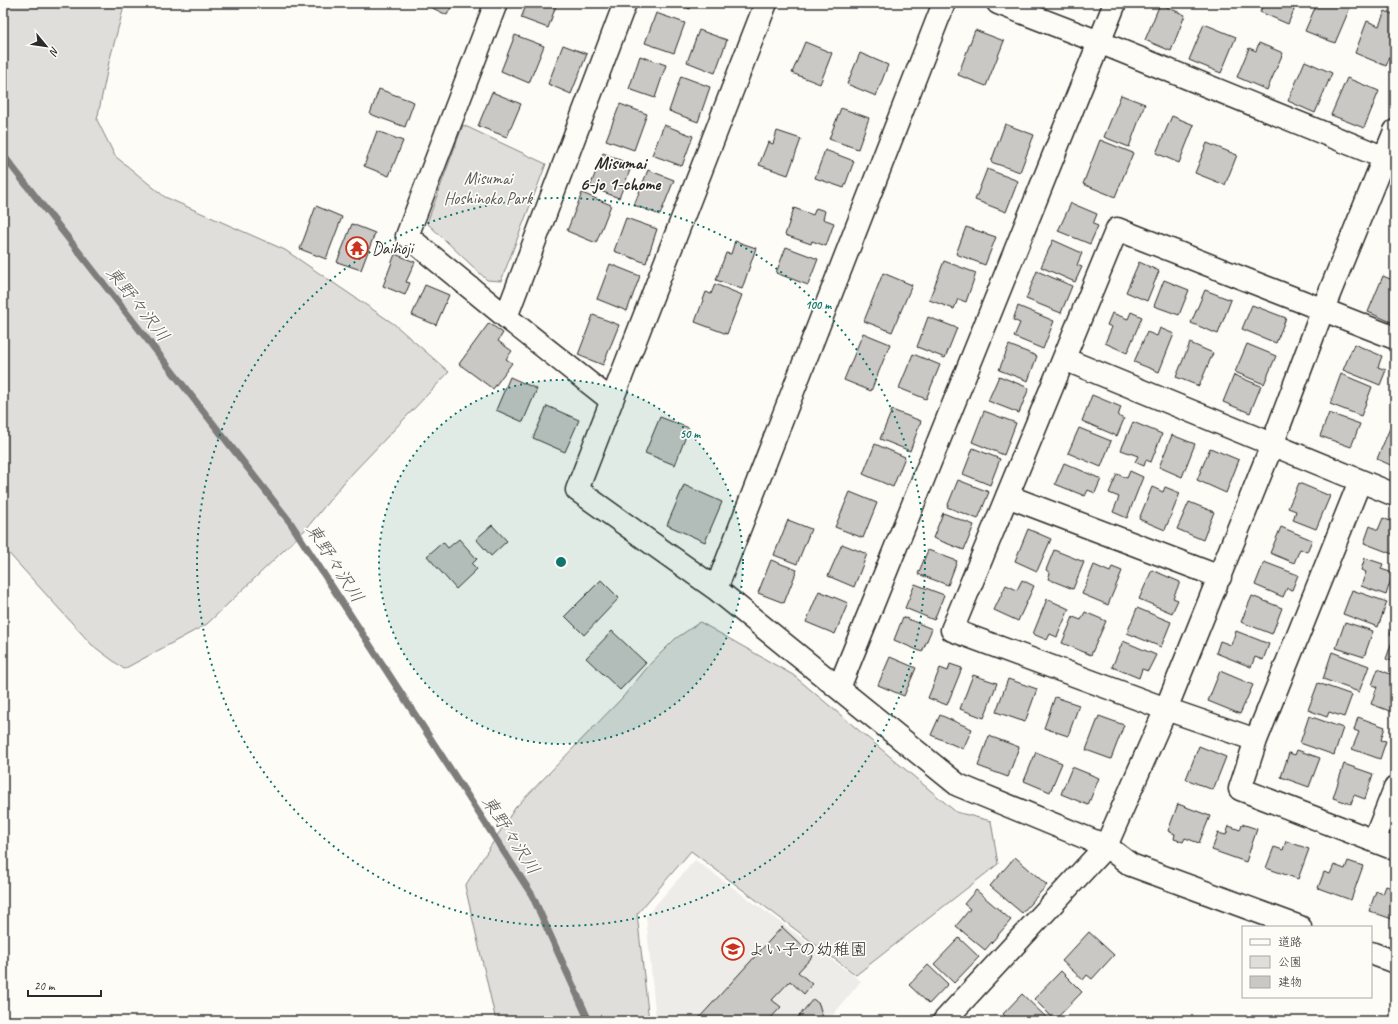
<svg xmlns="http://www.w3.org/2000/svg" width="1398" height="1024" font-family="Caveat,'Klee One',sans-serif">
<rect width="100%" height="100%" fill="#fdfcf7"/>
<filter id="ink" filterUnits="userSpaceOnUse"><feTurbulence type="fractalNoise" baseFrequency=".025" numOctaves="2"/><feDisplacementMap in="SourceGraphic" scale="8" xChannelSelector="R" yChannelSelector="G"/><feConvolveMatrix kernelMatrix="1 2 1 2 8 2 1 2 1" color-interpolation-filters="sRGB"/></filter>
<g filter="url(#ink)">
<path fill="#edece8" d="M695,860l166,121 -33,40h-172l-10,-105z"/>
<path fill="#dfdeda" stroke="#858482" d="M3,3h122l-16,59 -12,58 18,36 50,41 120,53 109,74 55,48 -103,108 -40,49 -99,95 -83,45 -32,-24 -89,-98v-285l4,-3 -4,-4z
M463,125l83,39 -45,117 -14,-1 -60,-57z
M700,622l93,53 163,137 35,9 7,43 -142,111 -165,-124 -54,63 12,107h-153l-31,-135 50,-78 107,-110 29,-35 24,-24z"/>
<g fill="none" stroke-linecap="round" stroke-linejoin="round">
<path stroke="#7e7d7b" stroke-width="7" d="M3,155l287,367 242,373 57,126"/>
</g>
<path fill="#c9c8c4" stroke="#2b2b2b" d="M422,3h31l-6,12z
M527,3h30l-9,25 -27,-10z
M675,3h17l-2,6z
M1264,3h33l-9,21 -28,-12z
M1317,3h35l-17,40 -30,-12z
M1160,4l25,11 -14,36 -26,-11z
M1385,11l10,4v29l-9,22 -31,-13 12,-32 12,5z
M656,13l29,10 -11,30 -29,-10z
M1204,24l32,13 -15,36 -32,-13z
M699,30l28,10 -12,33 -28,-11z
M975,30l29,11 -18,45 -28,-11z
M515,35l29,11 -15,37 -28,-12z
M805,42l27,11 -12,31 -28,-11z
M1259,43l24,10 -16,37 -30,-13 12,-29 7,3z
M563,45l24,9 -16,40 -23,-10z
M860,53l28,12 -12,31 -29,-12z
M640,56l26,9 -11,33 -26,-9z
M1305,61l27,12 -17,40 -27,-12z
M681,76l29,11 -12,35 -29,-11z
M1347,78l32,13 -15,37 -33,-13z
M379,89l35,13 -9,25 -35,-13z
M492,92l29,12 -14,33 -29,-11z
M1121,95l24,9 -16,43 -25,-10z
M620,104l27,10 -13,36 -28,-10z
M841,108l28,10 -11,31 -29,-10z
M1172,116l22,9 -15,38 -23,-10z
M1005,124l29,11 -14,37 -29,-10z
M664,125l29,11 -11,30 -30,-11z
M377,131l26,10 -14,35 -25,-10z
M777,131l24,8 -13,36 -29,-10 9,-23 5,2z
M1100,140l33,13 -18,44 -32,-13z
M1207,143l30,12 -12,30 -30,-12z
M825,150l29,11 -10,27 -29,-10z
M603,153l29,12 -13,33 -29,-11z
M987,169l31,12 -12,31 -31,-12z
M648,170l26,10 -14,35 -26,-10z
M582,193l29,12 -15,38 -29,-12z
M1071,203l26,11 -4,10 5,2 -8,18 -32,-13z
M316,206l26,11 -16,42 -26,-10z
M794,208l19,7 3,-7 9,3 -2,8 11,4 -8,23 -14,-5 -1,3 -26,-9z
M626,218l31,11 -11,34 -32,-12z
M352,224l23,9 -14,37 -24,-8z
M966,227l30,10 -11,28 -29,-11z
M1053,240l29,13 -5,12 5,2 -7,15 -34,-15z
M735,241l21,7 -14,41 -26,-9 10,-27 5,1z
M786,247l32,12 -10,26 -32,-12z
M395,254l20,8 -9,20 4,1 -5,12 -22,-9z
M944,261l32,12 -10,29 -8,-3 -4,10 -25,-9z
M1139,262l20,9 -12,30 -21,-9z
M610,264l30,12 -13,35 -30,-12z
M1037,271l35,15 -11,27 -35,-14z
M883,273l29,12 -20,47 -28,-11z
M1383,276l12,5v31l-4,10 -23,-10z
M1164,280l25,10 -10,25 -25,-9z
M715,284l27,11 -15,39 -32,-12 11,-30 5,2z
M425,285l24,10 -13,30 -24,-10z
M1205,290l26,10 -13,34 -27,-11z
M1252,305l34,13 -10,25 -34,-14z
M1018,306l36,15 -11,28 -29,-12 6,-14 -7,-3z
M1131,312l11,5 -15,36 -22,-10 7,-16 -5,-2 5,-12 16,6z
M593,315l26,10 -16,40 -25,-10z
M928,317l29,11 -12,30 -28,-11z
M489,323l14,10 -5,8 14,10 -6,8 6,4 -19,26 -34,-25z
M1160,328l14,6 -15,38 -25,-10 13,-30 10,4z
M863,333l27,11 -19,47 -27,-11z
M1190,343l23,10 -14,33 -23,-9z
M1247,344l29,12 -12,28 -29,-12z
M1354,344l28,12 -4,11 8,3 -6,15 -37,-15z
M1009,345l28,11 -9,25 -29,-11z
M913,354l27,11 -14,34 -27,-11z
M1341,374l31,13 -11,29 -31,-12z
M1234,375l27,11 -11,27 -27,-11z
M999,376l30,12 -10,25 -31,-12z
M510,377l27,12 -14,33 -27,-12z
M1092,395l29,12 -3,9 6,3 -7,17 -35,-15z
M547,406l32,14 -14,32 -32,-14z
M892,410l29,11 -11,30 -30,-12z
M984,411l32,12 -12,32 -32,-13z
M1329,413l31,11 -9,23 -31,-11z
M660,417l29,11 -14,37 -30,-12z
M1133,422l29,12 -11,28 -5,-2 -2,6 -9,-4 3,-6 -17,-6z
M1079,428l32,13 -10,26 -33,-14z
M1390,428l5,2v37l-18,-8z
M1172,435l23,9 -13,33 -23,-10z
M875,444l30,13 -12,30 -30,-13z
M973,448l27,11 -10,26 -27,-11z
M1210,448l29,12 -13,33 -29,-13z
M1064,463l37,16 -6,14 -7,-3 -3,6 -30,-12z
M1130,471l13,6 -16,41 -14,-6 6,-15 -10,-4 8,-19 10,4z
M958,480l31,12 -11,27 -31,-12z
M1299,483l31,13 -14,33 -23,-9 3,-9 -8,-3z
M684,485l38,17 -17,40 -38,-17z
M1152,487l11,5 2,-5 15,6 -15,37 -26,-11z
M850,492l27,11 -14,35 -28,-11z
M1189,502l25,10 -11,28 -26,-11z
M943,513l31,12 -10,25 -31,-12z
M1383,518l12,5v32l-31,-12 6,-17 8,4z
M788,520l23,9 -14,35 -23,-9z
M492,525l15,16 -16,15 -15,-17z
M1281,527l31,13 -5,12 -7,-3 -6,14 -24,-10z
M1028,529l23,10 -14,32 -22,-10z
M459,539l18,20 -5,5 5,5 -21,20 -29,-33 16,-14 5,6z
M842,544l25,10 -13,33 -26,-11z
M928,550l29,11 -9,24 -30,-11z
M1054,550l30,12 -11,27 -25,-10 2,-6 -4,-3z
M1365,558l18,6 -2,5 12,4 -7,22 -25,-9 5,-14 -5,-2z
M771,560l26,10 -13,33 -26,-10z
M1264,562l34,13 -6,15 -5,-2 -4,9 -28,-12z
M1094,565l16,7 2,-5 10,4 -14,34 -26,-11z
M1152,570l28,12 -7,16 5,2 -6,13 -33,-14z
M601,580l18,18 -35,37 -19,-19z
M1022,580l12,6 -16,35 -24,-11 12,-25 11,5z
M915,584l29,11 -10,25 -29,-12z
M1352,590l35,12 -9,25 -35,-13z
M819,591l29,12 -13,31 -29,-12z
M1252,596l30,12 -10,26 -31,-12z
M1047,599l22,10 -12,28 -7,-3 -3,6 -14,-6z
M1137,608l34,14 -10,25 -34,-14z
M1085,612l21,9 -15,34 -29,-12 11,-26 8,3z
M903,617l29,12 -10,23 -28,-12z
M1345,622l28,9 -9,26 -28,-9z
M1393,624h2v38l-9,-3 8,-23 -4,-1z
M612,631l34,32 -26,27 -34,-32z
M1236,631l33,13 -6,16 -8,-3 -4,10 -35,-14 4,-12 11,4z
M1123,641l33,14 -8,16 -6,-2 -3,9 -27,-11z
M1332,652l37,14 -10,26 -36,-13z
M890,657l26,11 -12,28 -26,-11z
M950,664l12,4 -15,37 -19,-7 12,-30 8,3z
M1378,669l17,7v37l-24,-9 6,-17 -5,-2z
M1220,671l33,14 -13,29 -32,-13z
M973,675l24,8 -13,35 -24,-9z
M1008,679l29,10 -12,33 -29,-10z
M1318,683l34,12 -8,22 -15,-5 -2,5 -19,-7z
M1055,697l24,8 -11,31 -24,-8z
M940,715l32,14 -9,20 -32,-14z
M1099,716l25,9 -13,34 -25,-9z
M1309,716l34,12 -9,27 -34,-12z
M1358,717l27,10 -4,13 5,1 -6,18 -28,-10 7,-17 -5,-2z
M989,736l30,11 -11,30 -30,-11z
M1199,746l27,11 -13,33 -27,-11z
M1297,750l23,8 -11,29 -28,-10 8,-24 6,2z
M1036,752l26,11 -12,29 -26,-11z
M1344,764l29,10 -8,25 -11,-4 -3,9 -18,-6z
M1072,767l27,11 -11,27 -27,-11z
M1178,804l32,12 -11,27 -14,-5 -2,4 -9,-3 1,-5 -7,-3z
M1242,824l15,5 -11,33 -34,-12 6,-17 8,2 3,-9 11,4z
M1286,841l23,8 -11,30 -32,-11 8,-21 9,3z
M1015,857l32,28 -25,28 -32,-27z
M1348,861l15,5 -12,34 -33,-12 6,-16 6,2 4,-9 11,4z
M1386,886l9,3v31l-26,-9 7,-20 7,3z
M976,890l35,30 -26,30 -29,-24 14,-17 -6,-5z
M782,927l31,29 -15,16 14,12 -8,10 -14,-13 -18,19 9,7 -13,14h-66l-3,-3z
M1089,932l25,23 -22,24 -5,-4 -4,5 -21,-19z
M959,938l20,19 -25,26 -20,-19z
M928,965l20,19 -19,20 -20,-19z
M1061,971l21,21 -27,28 -21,-21z
M1022,994l28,27h-40l-7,-7z
M813,999l6,5 4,14 -2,3h-26z"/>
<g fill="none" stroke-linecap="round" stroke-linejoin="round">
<g stroke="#2b2b2b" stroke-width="25">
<path id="minor" d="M496,3l-89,233 99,81 106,84
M766,3l-189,487 139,99 242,196 148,61
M998,3l101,39 296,120
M506,317l119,-314
M1064,359l331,136
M1360,481l-104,259 -16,49 155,60
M1007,496l213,81
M716,589l228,-586
M839,688l276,-685
M1256,740l-90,-31 -214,-79 165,-401 278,109
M1374,841l21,-53
M944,1021l162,-175 60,-137 106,-264 51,-136 72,-178"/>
</g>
<g stroke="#2b2b2b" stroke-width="25">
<path id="tertiary" d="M1106,846l25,19 169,62
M1371,953l24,9"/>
</g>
<use href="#minor" stroke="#fdfcf7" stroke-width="22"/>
<use href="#tertiary" stroke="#fdfcf7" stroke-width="22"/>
</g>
</g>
<circle cx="561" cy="562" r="182" fill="#0f766e" fill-opacity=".12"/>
<g fill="none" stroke="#0f766e" stroke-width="2" stroke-dasharray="2 4">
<circle cx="561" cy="562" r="182"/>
<circle cx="561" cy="562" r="364"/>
</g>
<defs>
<g id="temple-ring" transform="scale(1.15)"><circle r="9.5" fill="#fdfcf7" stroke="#c8321e" stroke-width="1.5"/><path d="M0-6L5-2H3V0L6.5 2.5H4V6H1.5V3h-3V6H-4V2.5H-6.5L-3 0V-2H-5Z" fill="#c8321e"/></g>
<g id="school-ring" transform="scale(1.15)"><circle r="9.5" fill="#fdfcf7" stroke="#c8321e" stroke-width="1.5"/><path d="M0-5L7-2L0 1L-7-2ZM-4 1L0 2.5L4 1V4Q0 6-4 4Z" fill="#c8321e"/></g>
</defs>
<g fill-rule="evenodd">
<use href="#temple-ring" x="357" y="248"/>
<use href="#school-ring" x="733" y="949"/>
</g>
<g text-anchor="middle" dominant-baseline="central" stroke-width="3.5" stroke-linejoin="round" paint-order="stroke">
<g font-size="17" fill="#585857" stroke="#fdfcf7">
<text x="488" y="178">Misumai<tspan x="488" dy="20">Hoshinoko Park</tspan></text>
</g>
<g font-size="17" fill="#2b2b2b" stroke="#fdfcf7" text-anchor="start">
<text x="372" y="248">Daihōji</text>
<text x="748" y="949">よい子の幼稚園</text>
</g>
<g font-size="18" font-weight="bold" fill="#2b2b2b" stroke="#fdfcf7">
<text x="620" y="163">Misumai<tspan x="620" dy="21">6-jo 1-chome</tspan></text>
</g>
<g font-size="18" font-style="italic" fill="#5b5b5a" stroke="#fdfcf7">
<text transform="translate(138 304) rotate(52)">東野々沢川</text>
<text transform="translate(335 563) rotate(57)">東野々沢川</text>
<text transform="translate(511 835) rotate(57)">東野々沢川</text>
</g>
</g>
<circle cx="561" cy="562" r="6" fill="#0f766e" stroke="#fdfcf7" stroke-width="2"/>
<g font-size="12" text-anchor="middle" font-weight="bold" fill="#0f766e" stroke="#fdfcf7" stroke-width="3.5" stroke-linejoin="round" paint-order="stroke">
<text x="818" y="309">100 m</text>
<text x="690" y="438">50 m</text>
</g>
<rect width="1398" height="1024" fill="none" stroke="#fdfcf7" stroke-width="16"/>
<rect x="8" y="8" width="1382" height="1008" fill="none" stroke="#2b2b2b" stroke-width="1.5" filter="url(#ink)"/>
<rect x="1242" y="926" width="130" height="72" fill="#fdfcf7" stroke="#a9a8a5"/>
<rect x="1250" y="939" width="20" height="6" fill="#fdfcf7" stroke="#a9a8a5"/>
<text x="1278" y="946" font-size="12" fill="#2b2b2b">道路</text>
<rect x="1250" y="956" width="20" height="12" fill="#dfdeda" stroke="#a9a8a5"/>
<text x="1278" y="966" font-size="12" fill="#2b2b2b">公園</text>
<rect x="1250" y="976" width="20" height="12" fill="#c9c8c4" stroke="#a9a8a5"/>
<text x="1278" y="986" font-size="12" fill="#2b2b2b">建物</text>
<g transform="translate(46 46) rotate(119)" stroke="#fdfcf7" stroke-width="3" paint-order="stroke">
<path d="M0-3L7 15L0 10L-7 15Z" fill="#2b2b2b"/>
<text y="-6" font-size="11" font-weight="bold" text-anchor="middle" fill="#2b2b2b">N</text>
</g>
<path d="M28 990v6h73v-6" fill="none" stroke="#2b2b2b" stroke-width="2"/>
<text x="34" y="990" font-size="12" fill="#2b2b2b" stroke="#fdfcf7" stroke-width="3" paint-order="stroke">20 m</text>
</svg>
